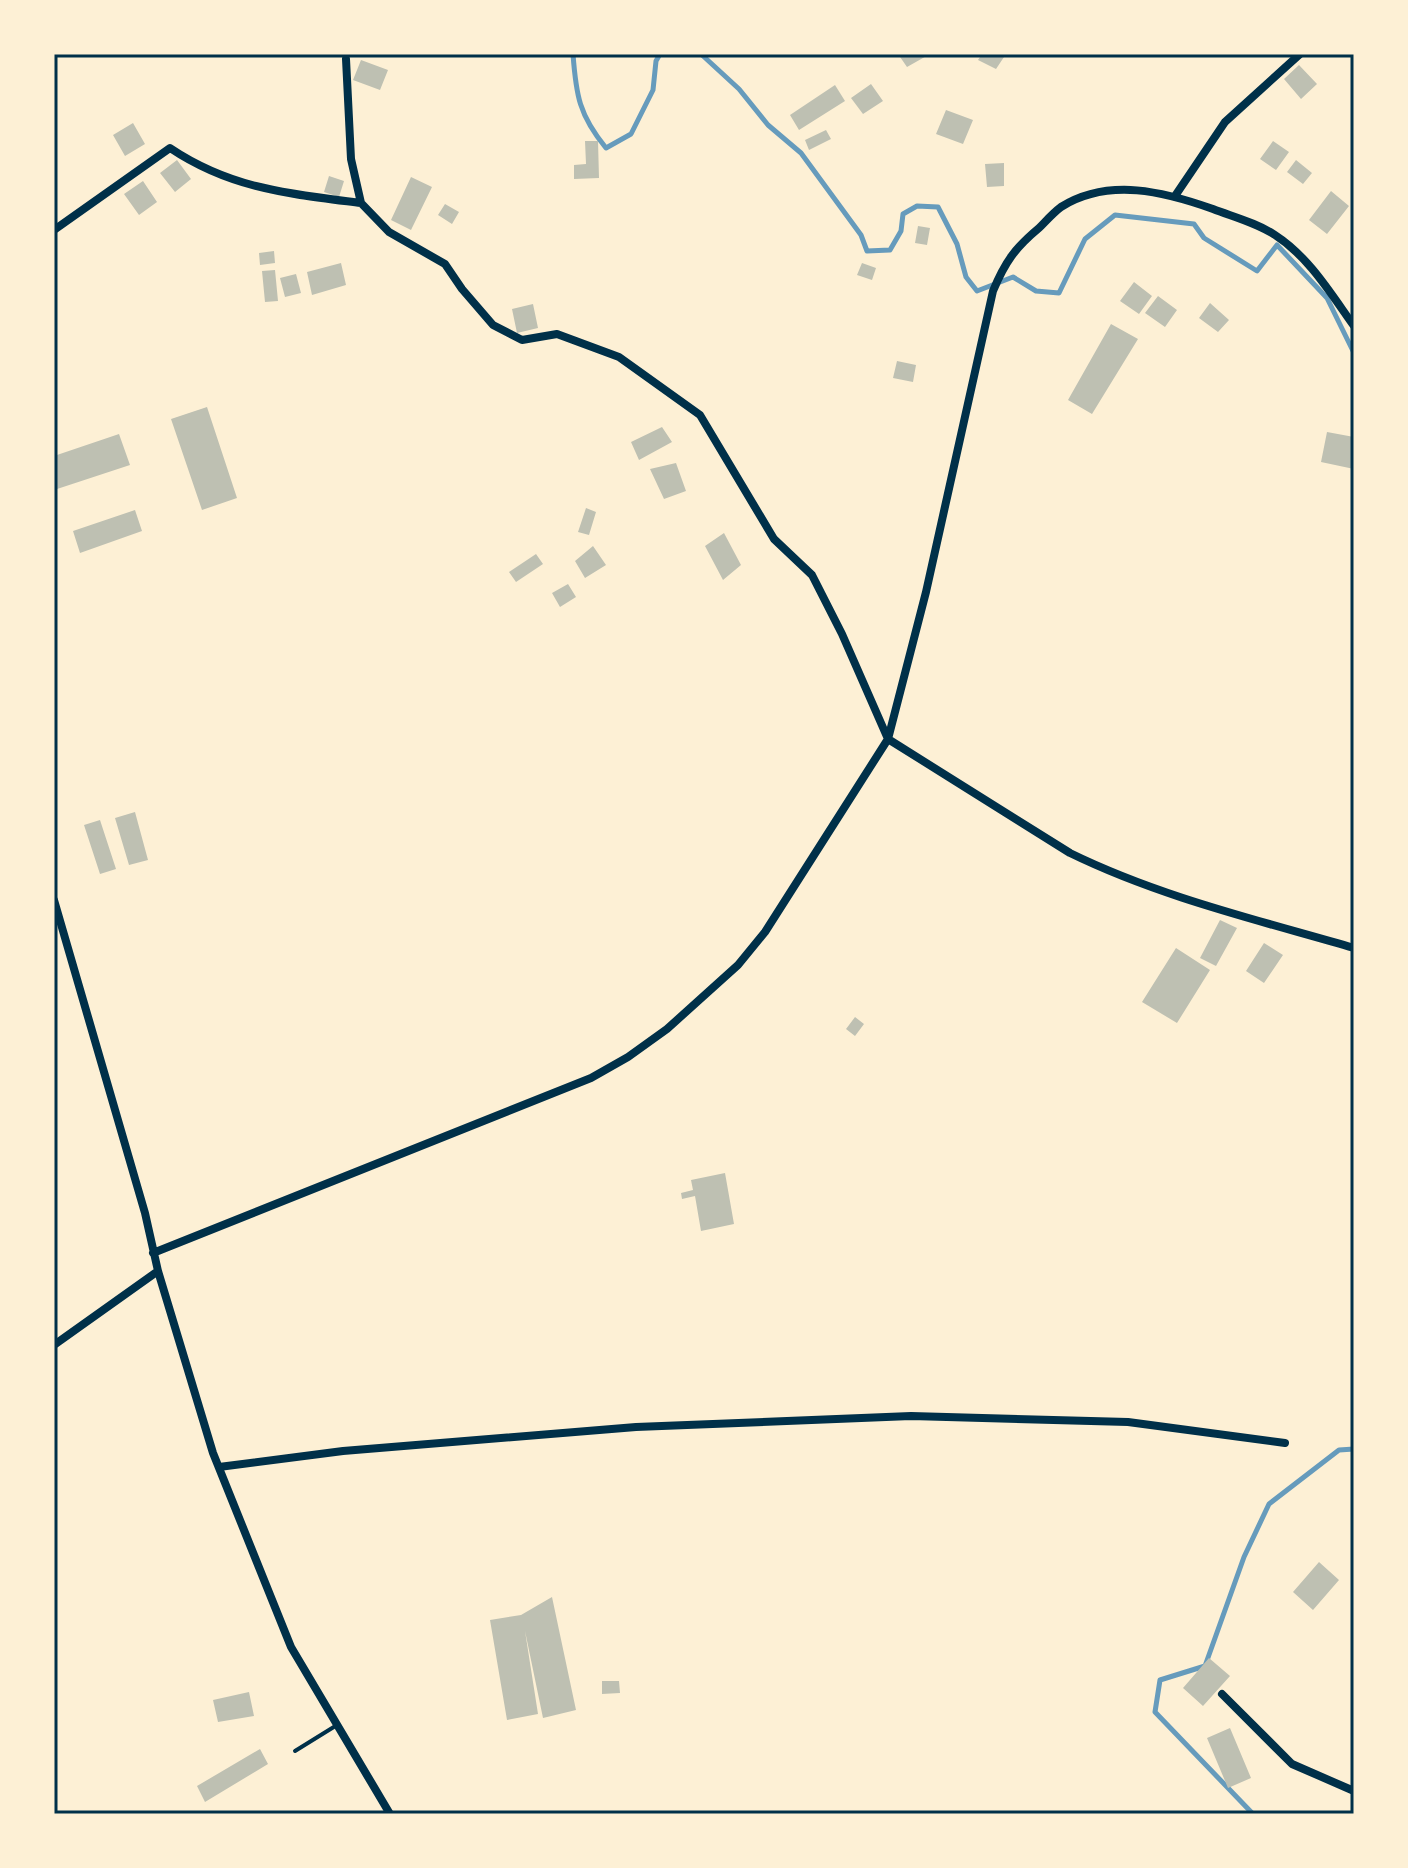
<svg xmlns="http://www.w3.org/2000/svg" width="1408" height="1868" font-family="'Fira Sans',sans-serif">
<rect width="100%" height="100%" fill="#fdf0d5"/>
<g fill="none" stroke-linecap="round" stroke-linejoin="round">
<path stroke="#669bbc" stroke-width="5" d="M573,54c3,41 6,61 33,94l25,-14 22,-44 3,-29 4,-7
M701,54l38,35 29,36 33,28 60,82 6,16 23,-1 11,-19 2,-17 14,-8 21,1 19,37 9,33 11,14 36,-14 23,14 23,2 26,-54 30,-24 79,9 10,14 53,33 20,-26 50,53 27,55
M1253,1814l-98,-102 5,-32 45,-14 39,-109 25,-53 70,-54 15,-1"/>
</g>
<path fill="#bec0b2" d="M898,54h32l-23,13z
M982,54h24l-10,15 -18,-9z
M361,60l27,10 -8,20 -27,-10z
M1299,65l18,19 -16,15 -17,-20z
M871,84l12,17 -20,13 -12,-16z
M835,85l10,16 -46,29 -9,-15z
M946,110l27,10 -10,24 -27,-10z
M133,123l12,21 -20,12 -12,-21z
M826,130l5,9 -22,11 -4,-10z
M585,141h13l1,37 -25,1v-14l12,-1z
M1273,141l16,11 -13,18 -16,-11z
M177,160l14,19 -16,13 -15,-19z
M1296,160l16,13 -9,11 -16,-12z
M1004,163v23l-17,1 -2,-23z
M329,176l15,5 -5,16 -15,-5z
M411,177l21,10 -21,43 -20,-10z
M143,181l14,21 -18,13 -15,-21z
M1331,191l18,15 -22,28 -18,-14z
M445,204l14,8 -7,12 -14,-9z
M918,226l12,2 -3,17 -12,-2z
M274,251l1,12 -15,2 -1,-12z
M341,263l5,22 -34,10 -5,-23z
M862,263l14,5 -4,12 -15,-5z
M275,270l3,31 -13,1 -3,-31z
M296,274l5,19 -16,4 -5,-19z
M1134,282l18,14 -13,18 -19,-13z
M1158,296l19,14 -12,17 -20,-14z
M1210,303l19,17 -11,12 -19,-14z
M533,304l5,24 -21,5 -5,-24z
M1111,324l27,15 -46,75 -24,-14z
M897,361l19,4 -3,17 -20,-4z
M207,407l30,91 -35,12 -31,-91z
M662,427l10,15 -33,18 -8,-18z
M1327,432l27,5v32l-33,-7z
M119,434l11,31 -76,25v-34z
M676,463l10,28 -22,8 -14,-30z
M586,508l10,4 -7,23 -11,-3z
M135,510l7,21 -62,22 -7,-22z
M724,533l17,32 -18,15 -18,-34z
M593,546l13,19 -21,13 -10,-17z
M536,554l7,10 -27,18 -7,-10z
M568,584l8,13 -16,10 -8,-14z
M135,812l13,48 -19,5 -14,-47z
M100,820l16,49 -16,5 -16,-49z
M1220,920l17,8 -21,38 -16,-8z
M1264,943l19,12 -19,28 -18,-12z
M1176,948l34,22 -33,53 -35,-21z
M855,1017l9,7 -9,12 -9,-7z
M725,1173l9,51 -33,7 -6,-35 -13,3 -1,-6 12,-3 -2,-10z
M1319,1562l20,18 -26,30 -20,-18z
M552,1597l24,113 -33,8 -18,-87 13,83 -31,6 -17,-100 31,-5z
M1209,1658l21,18 -27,30 -20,-18z
M602,1681h17l1,12 -18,1z
M249,1692l5,24 -36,6 -5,-22z
M1230,1728l21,50 -23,10 -21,-50z
M260,1749l8,15 -63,38 -8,-16z"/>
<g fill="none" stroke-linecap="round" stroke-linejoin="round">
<path stroke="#003049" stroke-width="4" d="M295,1751l42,-26"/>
<path stroke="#003049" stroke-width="8" d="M346,59l5,100 10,44 28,29 56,32 17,25 31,36 29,15 35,-6 62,23 81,58 74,124 38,36 30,59 46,105 182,114c90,44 188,67 284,95
M1175,196l50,-74 75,-68
M54,230l116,-82c61,41 120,46 191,55
M54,900l91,313 13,58 55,182 78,194 99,167
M153,1253l438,-175 37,-21 39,-28 71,-64 27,-33 123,-193 38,-147 67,-301c12,-29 22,-43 46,-63 7,-7 14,-15 22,-21 48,-30 104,-15 152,2 21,8 44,14 62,26 34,22 56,59 79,91
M54,1345l104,-74
M219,1467l124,-16 293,-24 275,-11 217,6 157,21
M1222,1694l70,70 62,27"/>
</g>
<rect width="1408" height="1868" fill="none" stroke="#fdf0d5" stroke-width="112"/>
<rect x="56" y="56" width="1296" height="1756" fill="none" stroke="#003049" stroke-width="3"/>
</svg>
